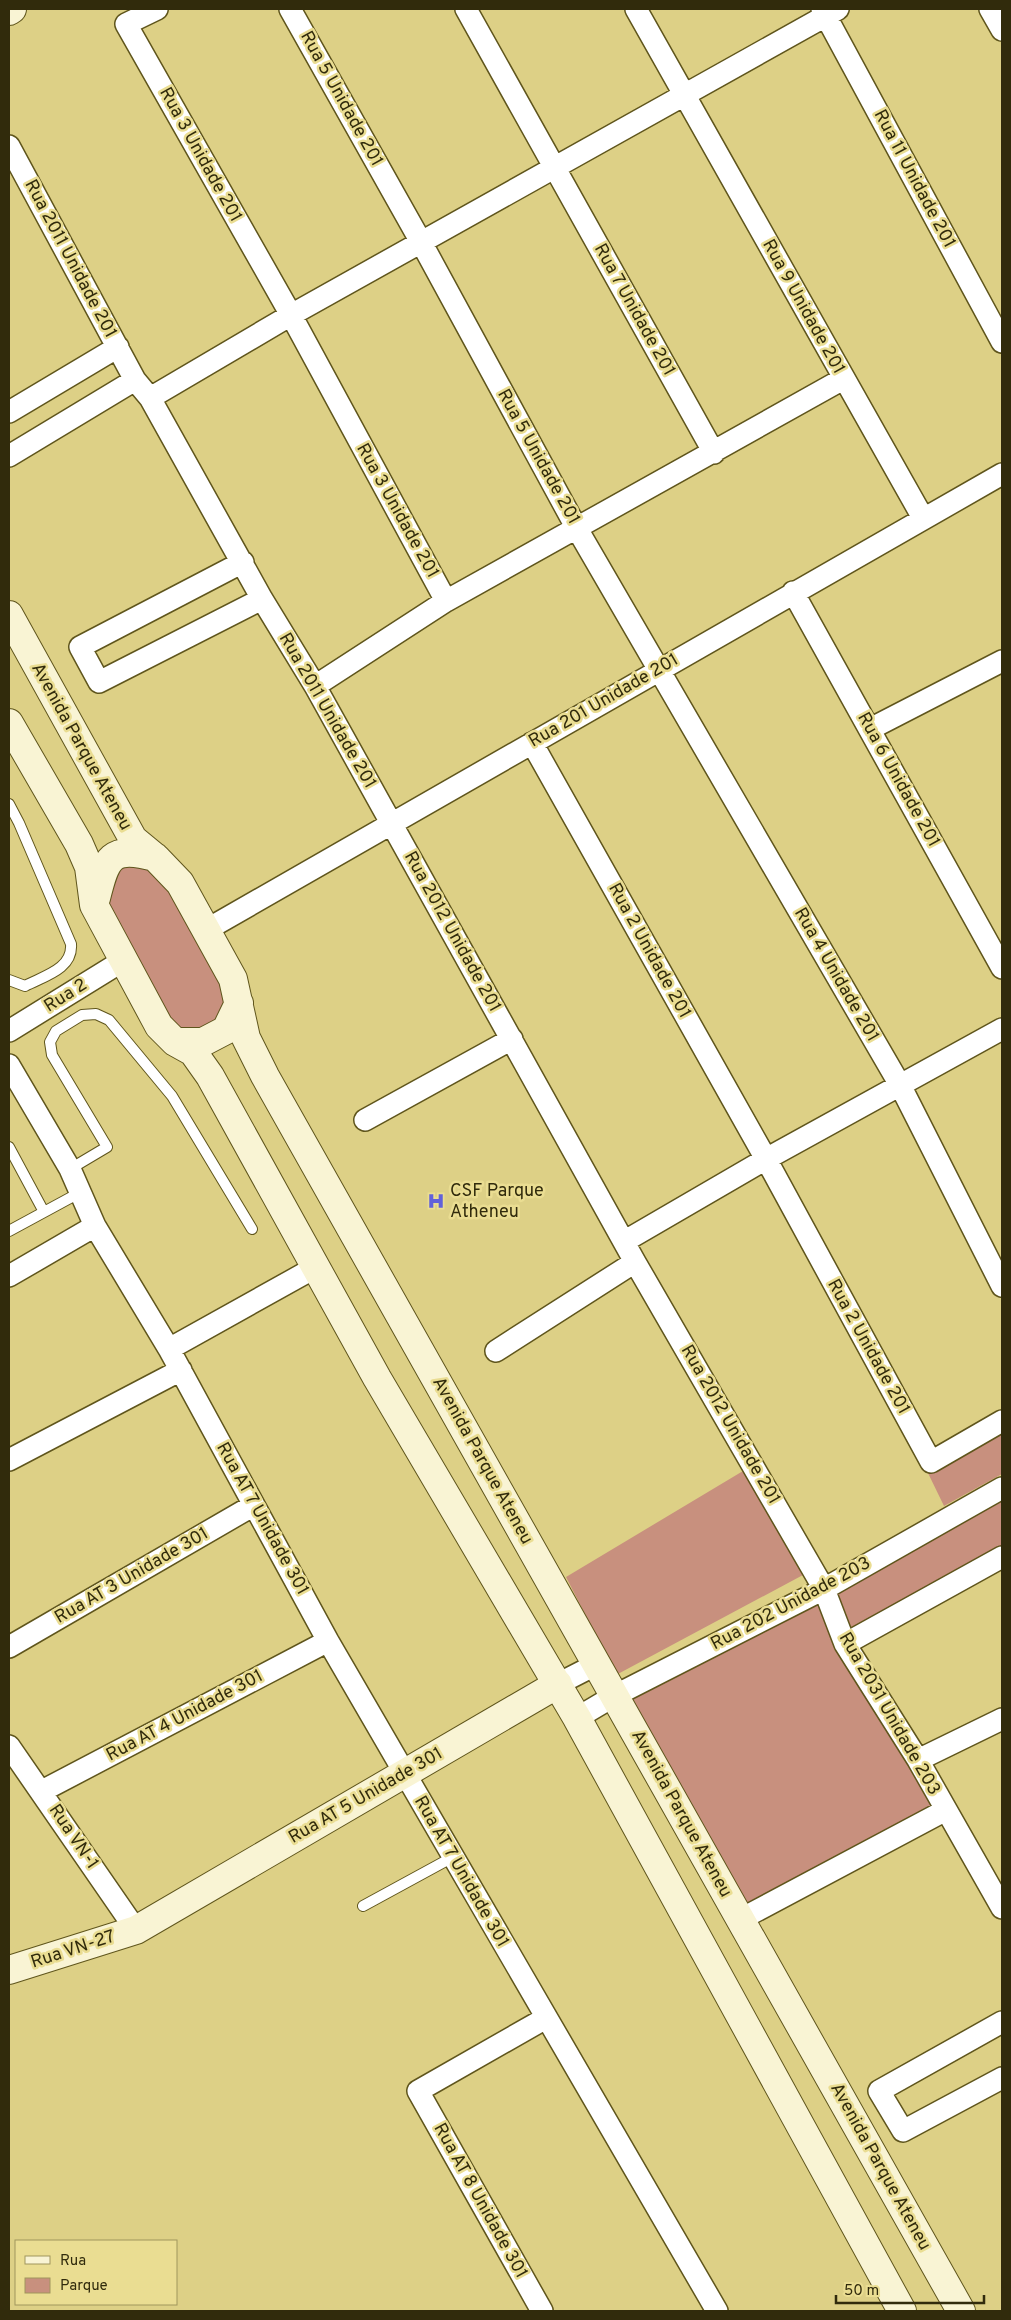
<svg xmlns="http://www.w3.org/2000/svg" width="1011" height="2320" font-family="Overpass,sans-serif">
<rect width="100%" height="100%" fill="#ddd086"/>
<path fill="#c8907e" d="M155,864l72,130 -11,28 -26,10 -18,-5 -72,-132 15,-30z
M1002,1428v46l-58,32 -17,-35z
M743,1471l60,104 -187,100 -50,-98z
M1002,1495v52l-149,86 -18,-39z
M817,1597l117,208 -191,102 -114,-208z"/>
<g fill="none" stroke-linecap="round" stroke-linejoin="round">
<g stroke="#5f551c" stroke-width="12">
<path id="lane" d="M9,804l10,19 52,121c2,25 -27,32 -46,42l-16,-6
M9,1147l35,65
M70,1169l37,-22 -55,-92 -2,-13 6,-11 26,-16 14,-1 13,6 63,76 80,133
M9,1231l72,-39
M363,1906l90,-49"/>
</g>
<g stroke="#5f551c" stroke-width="24">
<path id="street" d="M157,9l-31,15 165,291 155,286
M290,9l131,233 155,285 324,558 102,201
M466,9l248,444
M636,9l287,509
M822,9l180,333
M990,9l12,21
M9,146l126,234 15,18 112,201 53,87 320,576 189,327 21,55 73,116 84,148
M150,398l141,-83 547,-306
M9,412l109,-65
M9,456l126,-76
M243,562l-163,85 19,35 163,-83
M793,592l209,376
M315,686l131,-85 397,-222
M870,729l132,-68
M532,743l234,416 165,303 71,-41
M206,930l796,-456
M9,1031l115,-71
M9,1065l61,104 25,57 74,123 159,292 389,670
M365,1120l147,-81
M625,1241l141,-82 236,-130
M9,1276l86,-50
M169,1349l147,-82
M496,1351l139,-89
M9,1460l172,-90
M845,1644l157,-87
M9,1647l245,-142
M558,1684l39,-20
M577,1718l37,-22 210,-107 178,-101
M9,1746l127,184
M918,1760l84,-41
M42,1791l286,-150
M741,1919l205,-109
M1002,2022l-123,69 24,40 99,-53
M542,2311l-124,-220 128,-73"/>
</g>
<g stroke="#5f551c" stroke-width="30">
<path id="secondary" d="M9,11l3,-2
M9,615l124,224 23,19 24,25 53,96 13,59 19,38 696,1235
M9,723l70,121 10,23 5,38 65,121 16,16 18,10 17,24 167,302 200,340 325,593
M96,898c10,-40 14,-53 59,-41
M175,1042h28l23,-12 13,-27
M9,1970l127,-40 422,-246"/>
</g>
<use href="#lane" stroke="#fff" stroke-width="10"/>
<use href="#street" stroke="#fff" stroke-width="21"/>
<use href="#secondary" stroke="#f9f4d4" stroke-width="28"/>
</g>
<defs>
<g id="hospital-bare" transform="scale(1.35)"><path d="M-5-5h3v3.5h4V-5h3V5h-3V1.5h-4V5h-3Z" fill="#6261d9" stroke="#eadd92" stroke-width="2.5" paint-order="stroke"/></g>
</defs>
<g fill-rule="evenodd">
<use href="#hospital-bare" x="436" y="1201"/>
</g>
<g text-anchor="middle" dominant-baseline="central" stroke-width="5" stroke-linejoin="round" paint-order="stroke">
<g font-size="18" fill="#312b0c" stroke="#eadd92">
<text transform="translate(341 99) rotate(61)">Rua 5 Unidade 201</text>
<text transform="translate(200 155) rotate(61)">Rua 3 Unidade 201</text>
<text transform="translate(914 179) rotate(62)">Rua 11 Unidade 201</text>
<text transform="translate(70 259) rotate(62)">Rua 2011 Unidade 201</text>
<text transform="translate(803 307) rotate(61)">Rua 9 Unidade 201</text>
<text transform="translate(634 310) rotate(61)">Rua 7 Unidade 201</text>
<text transform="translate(538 457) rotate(61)">Rua 5 Unidade 201</text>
<text transform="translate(397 511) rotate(61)">Rua 3 Unidade 201</text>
<text transform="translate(604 701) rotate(-30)">Rua 201 Unidade 201</text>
<text transform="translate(327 711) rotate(60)">Rua 2011 Unidade 201</text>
<text transform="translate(81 747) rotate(61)">Avenida Parque Ateneu</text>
<text transform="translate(898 780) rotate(61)">Rua 6 Unidade 201</text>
<text transform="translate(452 932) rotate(61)">Rua 2012 Unidade 201</text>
<text transform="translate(649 951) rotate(61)">Rua 2 Unidade 201</text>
<text transform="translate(836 975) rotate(60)">Rua 4 Unidade 201</text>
<text transform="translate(66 996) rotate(-32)">Rua 2</text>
<text transform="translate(868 1347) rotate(61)">Rua 2 Unidade 201</text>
<text transform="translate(730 1425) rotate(60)">Rua 2012 Unidade 201</text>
<text transform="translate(482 1461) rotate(61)">Avenida Parque Ateneu</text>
<text transform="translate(262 1519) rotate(61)">Rua AT 7 Unidade 301</text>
<text transform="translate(132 1576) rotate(-30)">Rua AT 3 Unidade 301</text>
<text transform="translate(791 1604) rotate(-28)">Rua 202 Unidade 203</text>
<text transform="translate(889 1714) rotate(60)">Rua 2031 Unidade 203</text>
<text transform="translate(185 1716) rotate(-28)">Rua AT 4 Unidade 301</text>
<text transform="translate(366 1796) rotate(-30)">Rua AT 5 Unidade 301</text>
<text transform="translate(681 1814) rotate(61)">Avenida Parque Ateneu</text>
<text transform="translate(73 1837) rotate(56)">Rua VN-1</text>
<text transform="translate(461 1872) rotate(60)">Rua AT 7 Unidade 301</text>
<text transform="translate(73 1950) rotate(-18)">Rua VN-27</text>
<text transform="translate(880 2167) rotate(61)">Avenida Parque Ateneu</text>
<text transform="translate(480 2201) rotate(61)">Rua AT 8 Unidade 301</text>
</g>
<g font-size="18" fill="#312b0c" stroke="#eadd92" text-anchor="start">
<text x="450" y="1191">CSF Parque<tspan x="450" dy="21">Atheneu</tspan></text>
</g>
</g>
<rect width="1011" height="2320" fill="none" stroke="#312b0c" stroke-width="20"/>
<rect x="15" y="2240" width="162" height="65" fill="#eadd92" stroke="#a0965c"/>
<rect x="25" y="2256" width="25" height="8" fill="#f9f4d4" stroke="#a0965c"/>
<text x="60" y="2265" font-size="15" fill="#312b0c">Rua</text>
<rect x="25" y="2278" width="25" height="15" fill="#c8907e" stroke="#a0965c"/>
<text x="60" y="2290" font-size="15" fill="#312b0c">Parque</text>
<path d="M836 2295v8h148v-8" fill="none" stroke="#312b0c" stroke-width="2.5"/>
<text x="844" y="2295" font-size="15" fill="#312b0c" stroke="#eadd92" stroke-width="4" paint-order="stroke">50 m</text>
</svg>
